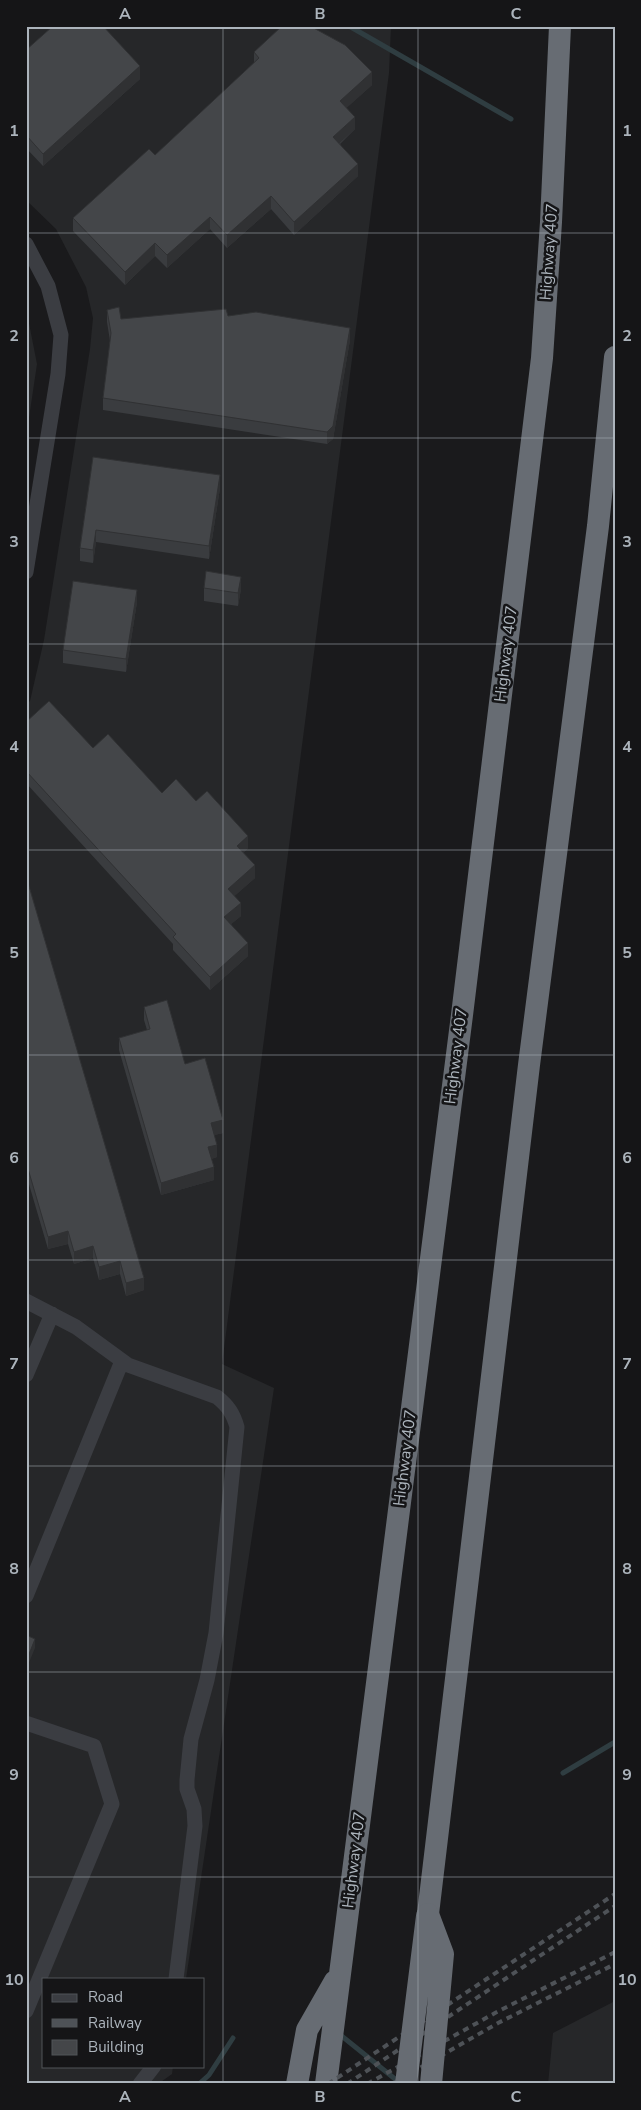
<svg xmlns="http://www.w3.org/2000/svg" width="641" height="2110" font-family="'Nunito Sans',sans-serif">
<rect width="100%" height="100%" fill="#1a1a1c"/>
<path fill="#262729" d="M26,26h365l-2,47 -167,1291 52,24 -88,591h-142v87h129l-1,8 -14,10h-132v-1380l4,-3 14,-61 46,-291 3,-31 -7,-31 -30,-58 -30,-29z
M26,308l11,56 -11,74z
M615,2001v83h-67l5,-51z"/>
<g fill="none" stroke-linecap="round" stroke-linejoin="round">
<path stroke="#2f3d41" stroke-width="5" d="M349,26l162,93
M563,1773l52,-31
M338,2033l62,50
M199,2084l10,-9 24,-37"/>
<path stroke="#3b3d42" stroke-width="15" d="M26,244l22,42 13,49 -3,39 -32,198
M26,1301l50,26 52,38 89,32c11,9 16,16 20,30l-21,206 -9,47 -16,59 -4,41v9l7,20 1,17 -19,153
M26,1375l26,-61
M26,1596l96,-235
M26,1723l68,23 18,58 -86,207
M140,2084l14,-18"/>
<path stroke="#676c73" stroke-width="22" d="M428,1914l101,-849 69,-539 17,-169
M297,2084l10,-54 28,-49
M326,2084l136,-1069 80,-657 9,-136 9,-196"/>
<path stroke="#4e5257" stroke-width="4" stroke-dasharray="6 5" stroke-linecap="butt" d="M328,2084l287,-190
M347,2084l268,-178
M367,2084l128,-71 120,-61
M392,2084l106,-61 117,-59"/>
<path stroke="#676c73" stroke-width="22" d="M428,1914l15,40 -12,130
M406,2084l21,-168"/>
</g>
<path fill="#3a3c3f" d="M26,50l114,29 -97,87 -17,-18z
M254,52l118,33 -26,23 9,21 -15,15 18,32 -64,59 -23,-26 -44,39 -17,-19 -43,39 -12,-12 -30,29 -52,-54v-13l82,-63 99,-92z
M107,310l14,9 107,-3 122,24 -17,99 -6,5 -224,-34v-12l7,-57 -3,-19z
M93,457l127,31 -11,71 -113,-17 -3,21 -13,-2v-13z
M204,588l37,1 -3,17 -34,-5z
M137,602l-11,70 -63,-9v-13z
M26,722l67,26 69,45 34,8 52,47 -5,5 12,25 -21,18 7,20 -10,8 17,32 -38,34 -37,-40v-6l-147,-161z
M26,876l118,414 -18,6 -6,-22 -21,6 -6,-22 -19,6 -6,-20 -20,5 -22,-75z
M144,1007l41,57 38,69 -9,2 3,22 -6,2 3,21 -53,15 -42,-145v-12l28,-8 -3,-10z"/>
<path fill="#303133" d="M140,66v13l-97,87v-12z
M372,72v13l-32,29v-13z
M355,117v12l-22,20v-12z
M358,164v12l-64,59v-13z
M271,196v13l-44,39v-13z
M210,217v12l-43,39v-13z
M155,243v13l-30,29v-13z
M350,328v12l-17,99 -6,5v-12z
M220,475v13l-11,71v-13z
M96,530v12l-3,21v-13z
M241,577v12l-3,17v-13z
M137,590v12l-11,70v-13z
M248,836v12l-11,10v-12z
M255,865v13l-27,24v-13z
M241,903v13l-17,14v-13z
M248,943v13l-38,34v-13z
M223,1120v13l-12,3v-13z
M217,1145v12l-9,3v-13z
M214,1167v13l-53,15v-12z
M68,1231v13l-20,5v-12z
M93,1246v12l-19,6v-12z
M120,1261v13l-21,6v-13z
M144,1278v12l-18,6v-13z
M35,1639v9l-9,22v-8z"/>
<path fill="#444649" stroke="#303133" d="M53,26h50l37,40 -97,88 -17,-19v-85z
M282,26h28l35,19 27,27 -32,29 15,16 -22,20 25,27 -64,58 -23,-26 -44,39 -17,-18 -43,38 -12,-12 -30,29 -52,-54 76,-69 6,6 104,-97 -5,-6z
M119,307l2,12 105,-10 2,7 28,-4 94,16 -17,98 -6,6 -224,-34 8,-65 -4,-23z
M93,457l127,18 -11,71 -113,-16 -3,20 -13,-2z
M206,571l35,6 -3,16 -34,-5z
M73,581l64,9 -11,69 -63,-9z
M49,701l44,47 15,-14 54,59 14,-14 20,22 11,-10 41,45 -11,10 18,19 -27,24 13,14 -17,14 24,26 -38,34 -37,-40 3,-3 -150,-163v-49z
M26,876l118,402 -18,5 -6,-22 -21,6 -6,-21 -19,6 -6,-21 -20,6 -22,-75z
M167,1000l18,64 20,-6 18,62 -12,3 6,22 -9,2 6,20 -53,16 -42,-145 31,-9 -6,-22z
M26,1635l9,4 -9,23z"/>
<path fill="none" stroke="#acb4bc" stroke-width="1" stroke-opacity="0.55" d="M223,26v2058M418,26v2058M26,233h589M26,438h589M26,644h589M26,850h589M26,1055h589M26,1260h589M26,1466h589M26,1672h589M26,1877h589"/>
<g text-anchor="middle" dominant-baseline="central" stroke-width="5" stroke-linejoin="round" paint-order="stroke">
<g font-size="16" fill="#acb4bc" stroke="#151517">
<text transform="translate(549 252) rotate(-86)">Highway 407</text>
<text transform="translate(506 654) rotate(-83)">Highway 407</text>
<text transform="translate(456 1056) rotate(-83)">Highway 407</text>
<text transform="translate(405 1458) rotate(-83)">Highway 407</text>
<text transform="translate(354 1860) rotate(-83)">Highway 407</text>
</g>
</g>
<rect width="641" height="2110" fill="none" stroke="#151517" stroke-width="55"/>
<rect x="42" y="1978" width="162" height="90" fill="#151517" stroke="#515559"/>
<rect x="52" y="1994" width="25" height="8" fill="#3b3d42" stroke="#515559"/>
<text x="88" y="2002" font-size="15" fill="#acb4bc">Road</text>
<rect x="52" y="2019" width="25" height="8" fill="#4e5257" stroke="#515559"/>
<text x="88" y="2028" font-size="15" fill="#acb4bc">Railway</text>
<rect x="52" y="2040" width="25" height="15" fill="#444649" stroke="#515559"/>
<text x="88" y="2052" font-size="15" fill="#acb4bc">Building</text>
<rect x="28" y="28" width="586" height="2054" fill="none" stroke="#acb4bc" stroke-width="2"/>
<g font-size="16" text-anchor="middle" font-weight="bold" fill="#acb4bc">
<text x="125" y="19">A</text>
<text x="320" y="19">B</text>
<text x="516" y="19">C</text>
<text x="14" y="136">1</text>
<text x="627" y="136">1</text>
<text x="14" y="341">2</text>
<text x="627" y="341">2</text>
<text x="14" y="547">3</text>
<text x="627" y="547">3</text>
<text x="14" y="752">4</text>
<text x="627" y="752">4</text>
<text x="14" y="958">5</text>
<text x="627" y="958">5</text>
<text x="14" y="1163">6</text>
<text x="627" y="1163">6</text>
<text x="14" y="1369">7</text>
<text x="627" y="1369">7</text>
<text x="14" y="1574">8</text>
<text x="627" y="1574">8</text>
<text x="14" y="1780">9</text>
<text x="627" y="1780">9</text>
<text x="14" y="1985">10</text>
<text x="627" y="1985">10</text>
<text x="125" y="2102">A</text>
<text x="320" y="2102">B</text>
<text x="516" y="2102">C</text>
</g>
</svg>
